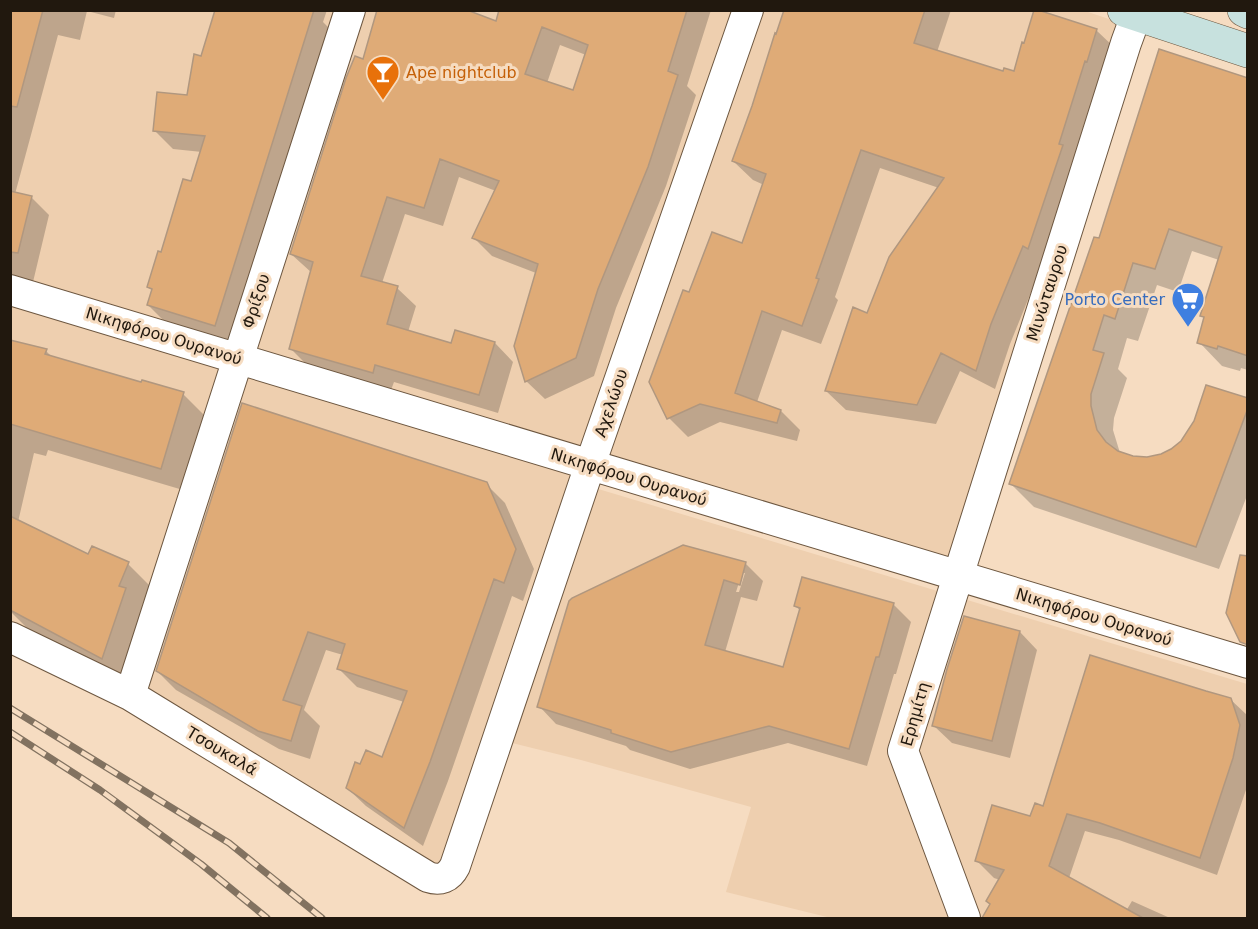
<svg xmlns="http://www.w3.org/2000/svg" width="1258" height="929" font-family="'DejaVu Sans',sans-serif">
<rect width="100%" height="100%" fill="#f6dcc1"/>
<path fill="#eecfaf" d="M1082,10l39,13 -163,553 -368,-111 -135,401 -28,10 -416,-237v-628z
M595,488l652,196v234h-416l-105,-26 25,-85 -170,-47 -73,-18z"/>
<path fill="#0003" fill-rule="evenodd" d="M10,10h106l-2,8 -27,-7 -7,29 -22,-5 -43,159 16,3 18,18 -16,67 -23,-5z
M217,10h110l-4,12 9,9 -98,313 -67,-20 -19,-19 5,-14 -5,-4 44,-104 10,-31 -29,-3 -19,-19 34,-33z
M559,10h152l-24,76 9,9 -30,91 -50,122 -22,68 -49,23 -19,-18 10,-108 -44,-17 -18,-18 22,-47 -37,-14 -16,49 -38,-12 -23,69 15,5 19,18 -8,26 44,13 43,-2 18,19 -15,51 -104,-31 -3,8 -82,-23 -19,-19 22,-75 -21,-19 73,-193 133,-38zM560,45l26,10 -12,37 -27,-9z
M786,10h165l-14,42 67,21h11l81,-43 20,19 -74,216 -32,79 -15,45 -35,-18 -24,53 -90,-14 -20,-19 113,-203 -59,-20 -45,129 3,3 -17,44 -39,-14 -25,72 24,9 19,19 -3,11 -77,-19 -32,15 -19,-19 21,-124 53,-49 21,-60 -11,-5 -20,-19z
M1248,80v290l-7,-2 -1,3 -18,-5 -23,-24 6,-23 -3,-3 17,-56 -27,-9 -14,41 -21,-7 -19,56 -11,-3 -9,31 9,9 -13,40 -1,12 7,23 12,4 15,2 15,-4 86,-56v94l-29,76 -185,-62 -23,-23 89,-244z
M10,341l36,10 8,8 129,35 22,22 -22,74 -135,-40 -2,6 -12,-3 -16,69 71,34 39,8 22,22 -8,20 5,6 -23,68 -98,-53 -16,-16z
M486,484l19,19 29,66 -11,32 -11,-5 -64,185 -25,65 -57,-40 -19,-18 14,-22 22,-7 21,-57 -47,-15 -19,-19 5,-13 -17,-5 -22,60 16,16 -10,33 -31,-10 -103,-59 -19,-19z
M683,547l63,17 17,17 -6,20 -16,-4 -16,55 59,17 17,-58 -6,-5 98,-2 18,18 -15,52h-2l-27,92 -79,-23 -98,26 -60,-19 -4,-4 -70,-22 -17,-18zM742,573h3l-6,19h-3z
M1020,632l17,18 -27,108 -58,-15 -18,-17z
M1230,699l18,17v68l-31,91 -98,-35 -34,-9 -16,47 57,33 6,-10 38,17h-184l-2,-2 8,-12 8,-24 -6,-2 -18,-18 68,-52z"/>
<path fill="#dfab77" stroke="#b0977f" stroke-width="1.5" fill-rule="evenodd" d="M10,10h33l-26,97 -7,-1z
M215,10h99l-99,316 -68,-21 5,-16 -5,-2 11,-36 3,1 22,-73 8,2 14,-45 -52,-5 4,-39 30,3 7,-41 7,2z
M377,10h90l29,11 3,-11h188l-19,61 10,4 -30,92 -50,122 -22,69 -51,24 -11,-36 24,-82 -66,-26 27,-57 -59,-22 -16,49 -37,-11 -26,79 37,10 -11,38 64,19 4,-13 40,12 -16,53 -104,-30 -2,8 -84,-24 24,-87 -23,-8 56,-176 9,-22 8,3zM542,27l46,18 -15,45 -48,-16z
M784,10h141l-11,33 89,28 1,-3 10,3 8,-29 2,1 10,-33h4l59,19 -10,33 -2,-1 -26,83 4,1 -35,104 -5,-3 -32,78 -15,47 -35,-18 -24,52 -92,-14 28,-84 14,6 22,-56 55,-79 -83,-28 -45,128 3,1 -17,47 -40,-15 -27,82 46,17 -4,13 -77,-19 -33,15 -18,-37 34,-92 6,2 23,-60 30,11 24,-69 -34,-13 20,-55 23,-73 1,1z
M1159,49l89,29v278l-30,-10 -1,3 -20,-6 7,-26 -4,-1 22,-69 -53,-18 -14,40 -22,-6 -18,56 -11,-4 -11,35 11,3 -13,41v12l6,24 9,12 12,9 15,5 14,1 14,-3 10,-5 10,-8 13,-20 12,-36 42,13v10l-52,139 -187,-63 85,-247 5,1z
M10,191l22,5 -14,57 -8,-1z
M10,340l37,9 -2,5 96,28 1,-2 42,12 -23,77 -151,-45z
M242,403l245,79 29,67 -12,34 -10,-4 -64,183 -26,66 -58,-40 9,-26 5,2 6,-14 16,7 25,-66 -70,-22 8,-25 -37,-12 -25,68 19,6 -11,35 -33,-10 -102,-60z
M10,516l78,38 4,-8 37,16 -10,24 7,2 -24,71 -92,-49z
M683,545l63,17 -6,23 -16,-5 -19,65 78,22 17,-59 -6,-2 8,-29 92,26 -15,54h-3l-27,92 -80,-23 -98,26 -60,-19v-3l-74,-23 32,-106 3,-3z
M1240,555l8,1v89l-8,-3 -14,-29z
M964,616l56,15 -28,110 -60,-15 15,-57z
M1090,655l116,36 25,7 9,27 -7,33 -33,100 -100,-35 -33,-9 -18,52 94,52h-161l8,-14 -4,-3 18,-31 -29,-9 17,-56 38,11 5,-13 8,3z"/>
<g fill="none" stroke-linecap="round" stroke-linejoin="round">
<g stroke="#6d5740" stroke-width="32">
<path id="minor" d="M10,290l1238,373
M10,637l120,58 298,182c12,4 21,1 27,-11l135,-401 158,-455
M130,695l220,-685
M965,918l-62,-167 223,-708 12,-33"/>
</g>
<g stroke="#6d5740" stroke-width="34">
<path id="secondary" d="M1124,10l124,41
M1244,10l4,2"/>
</g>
<use href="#minor" stroke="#fff" stroke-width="30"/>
<use href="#secondary" stroke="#c7e1de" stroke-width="33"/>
<g stroke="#827260" stroke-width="7">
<path id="rail" d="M10,708l219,135 93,75
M10,732l90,58 101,74 66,54"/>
</g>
<use href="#rail" stroke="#f6dcc1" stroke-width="4.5" stroke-dasharray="14" stroke-linecap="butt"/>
</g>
<defs>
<g id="bar-pin" transform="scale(1.725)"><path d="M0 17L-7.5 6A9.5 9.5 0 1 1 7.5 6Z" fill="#e8710a" stroke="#f6dcc1"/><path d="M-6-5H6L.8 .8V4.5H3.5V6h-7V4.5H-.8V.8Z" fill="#fff"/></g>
<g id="supermarket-pin" transform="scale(1.725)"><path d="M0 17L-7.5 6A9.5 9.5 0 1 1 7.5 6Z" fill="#3f7fe0" stroke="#f6dcc1"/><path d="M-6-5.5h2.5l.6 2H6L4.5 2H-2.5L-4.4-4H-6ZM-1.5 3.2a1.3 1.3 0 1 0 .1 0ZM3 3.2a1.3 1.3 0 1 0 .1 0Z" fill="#fff"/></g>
</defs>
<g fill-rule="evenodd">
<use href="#bar-pin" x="383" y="72"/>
<use href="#supermarket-pin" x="1188" y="299"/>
</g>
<g text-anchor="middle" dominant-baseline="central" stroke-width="6" stroke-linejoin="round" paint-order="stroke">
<g font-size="16" fill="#c56008" stroke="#f6dcc1" text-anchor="start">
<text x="406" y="72">Ape nightclub</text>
</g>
<g font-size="16" fill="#21180e" stroke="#f6dcc1">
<text transform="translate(1047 293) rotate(-72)">Μινώταυρου</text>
<text transform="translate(256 301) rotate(-72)">Φρίξου</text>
<text transform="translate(164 336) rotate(17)">Νικηφόρου Ουρανού</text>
<text transform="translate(611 403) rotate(-71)">Αχελώου</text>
<text transform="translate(629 477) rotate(17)">Νικηφόρου Ουρανού</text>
<text transform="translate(1094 617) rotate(17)">Νικηφόρου Ουρανού</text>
<text transform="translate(915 714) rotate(-74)">Ερημίτη</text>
<text transform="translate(222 751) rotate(31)">Τσουκαλά</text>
</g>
<g font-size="16" fill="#366cbe" stroke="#f6dcc1" text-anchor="end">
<text x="1165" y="299">Porto Center</text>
</g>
</g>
<rect width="1258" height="929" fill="none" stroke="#21180e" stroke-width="24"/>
</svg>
